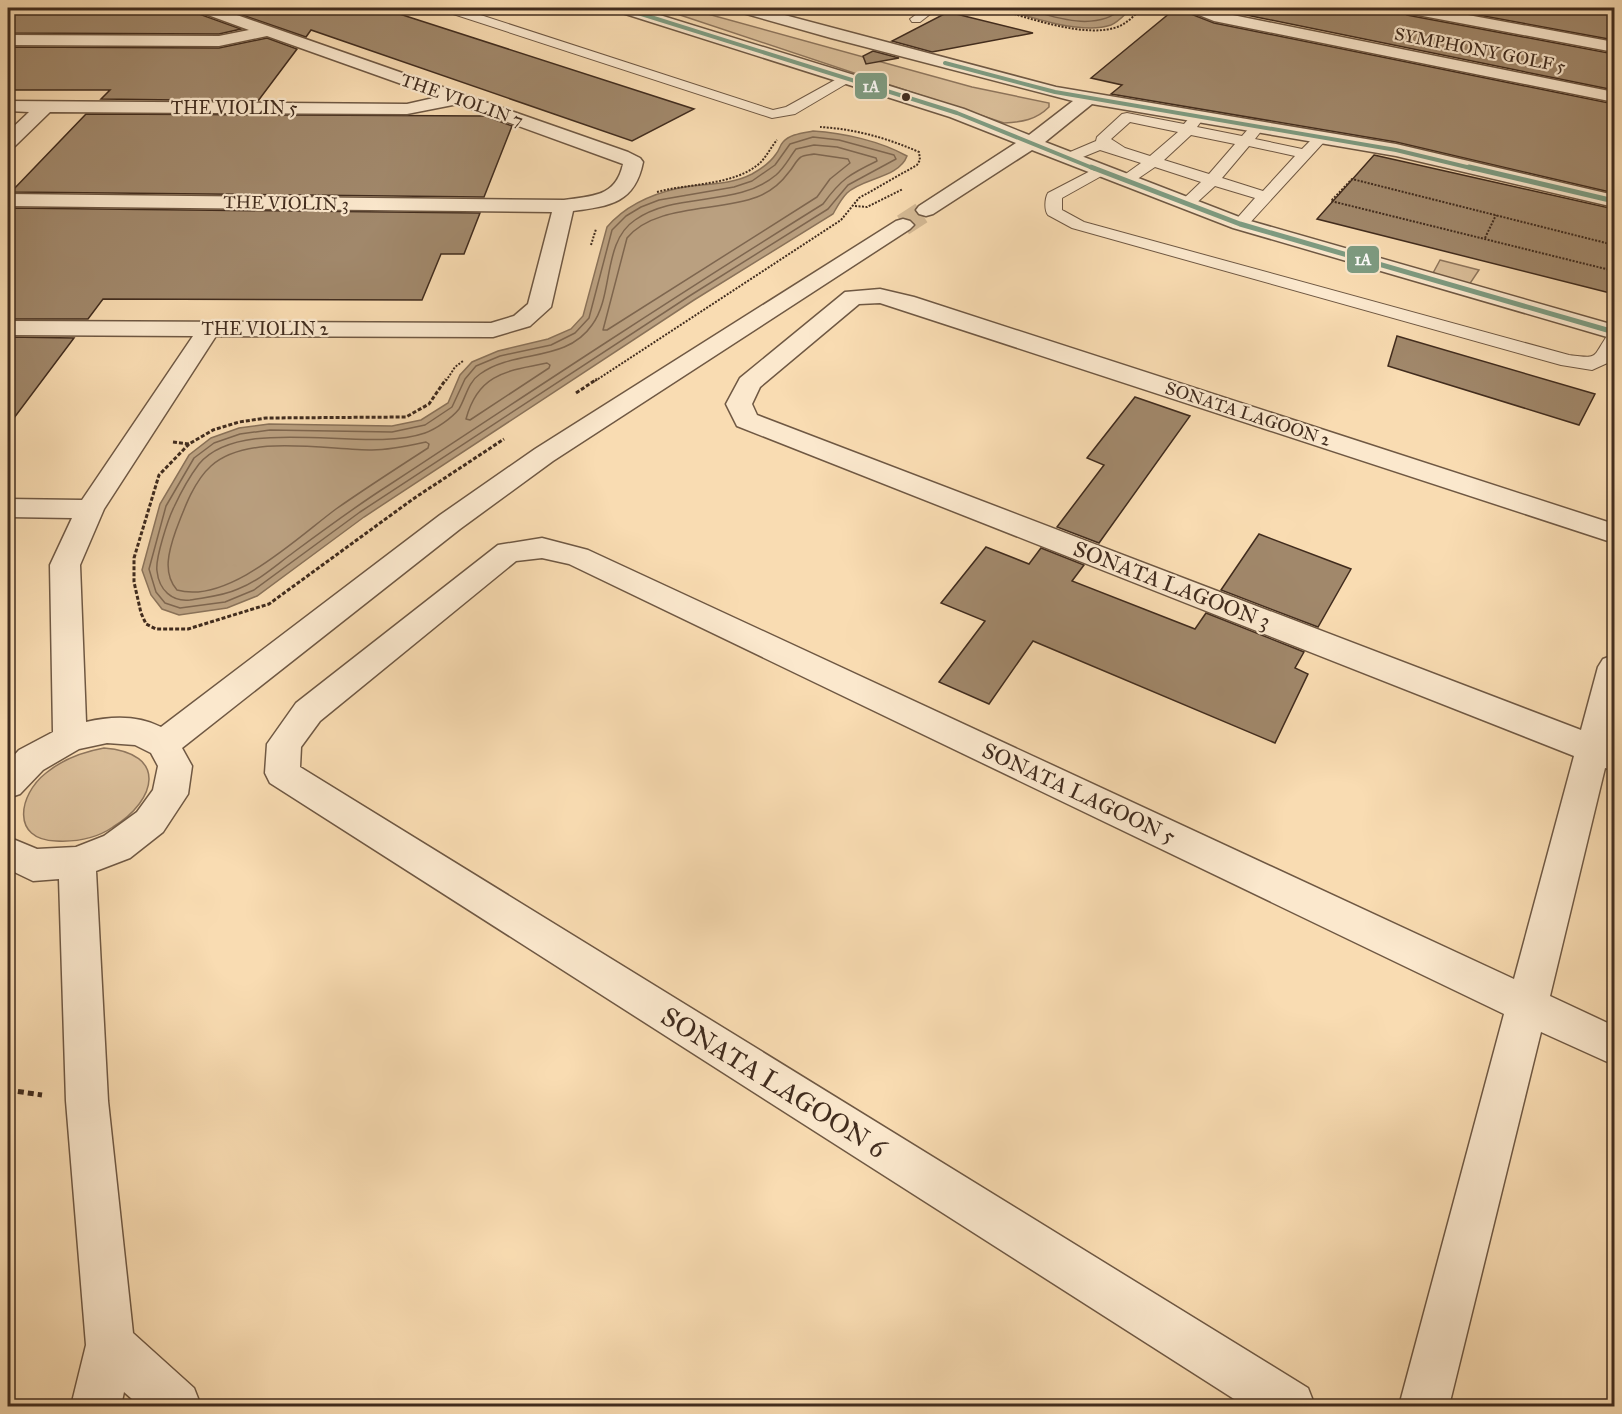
<svg xmlns="http://www.w3.org/2000/svg" width="1622" height="1414" font-family="'IM FELL Great Primer',serif">
<rect width="100%" height="100%" fill="#f9dcb2"/>
<filter id="stains"><feTurbulence type="fractalNoise" baseFrequency=".00333" numOctaves="4"/><feColorMatrix values="0 0 0 0 .2 0 0 0 0 .09 0 0 0 0 .02 0 0 0 .5 -.17"/></filter>
<radialGradient id="worn" r=".72"><stop offset=".6" stop-color="#630" stop-opacity="0"/><stop offset="1" stop-color="#630" stop-opacity=".3"/></radialGradient>
<path fill="#dabe99" stroke="#8e755c" stroke-width="1.5" d="M659,8h27l286,79 77,16v4c-13,13 -27,15 -45,16z
M1440,260l39,10 -10,15 -37,-10z
M104,748c64,5 53,52 9,79 -16,11 -37,15 -57,14 -45,-1 -38,-46 -10,-68 17,-14 36,-21 58,-25z"/>
<path fill="#baa080" stroke="#8a7259" stroke-width="1.5" d="M1001,8h131c-6,5 -13,14 -21,17 -29,10 -82,-8 -110,-17z
M813,131c31,2 67,10 94,25 -8,22 -45,22 -60,37 -6,6 -10,14 -14,21l-139,86 -330,217 -107,79 -30,12 -48,7 -17,-6 -11,-14 -9,-25 18,-66 29,-49 22,-17 28,-10 30,-4 123,2 29,-6 27,-17 12,-28 12,-13 26,-11 50,-12 23,-10 12,-13 24,-89c18,-21 45,-33 72,-39 24,-5 50,-2 73,-14 9,-5 18,-11 24,-20 3,-3 4,-9 7,-12 7,-8 20,-9 30,-11z"/>
<g fill="none" stroke-linecap="round" stroke-linejoin="round">
<path stroke="#7e664f" stroke-width="1.5" d="M1022,8c33,9 73,25 101,0
M1048,8l42,6 22,-6
M813,137l26,3 55,15 2,4 -48,26 -20,24 -137,86 -331,217 -106,78 -29,12 -45,6 -15,-5 -9,-11 -7,-23 17,-63 28,-48 20,-15 26,-9 30,-4 122,2 33,-7 27,-18 13,-28 11,-13 24,-10 51,-11 24,-12 14,-15 23,-88 14,-14 15,-9 18,-7 75,-13 18,-6 23,-16 15,-21z
M814,145l23,2 39,11 1,3c-27,13 -36,18 -54,43 -146,91 -290,186 -434,281 -33,21 -64,44 -95,67 -18,13 -35,29 -56,37 -15,7 -31,8 -48,11 -18,2 -31,-10 -33,-29 -2,-12 11,-52 17,-64 6,-13 16,-31 25,-43 43,-51 166,-10 226,-31 11,-4 27,-15 34,-24 7,-12 9,-27 21,-35 34,-25 86,-11 112,-49 22,-29 10,-83 43,-105 41,-29 102,-12 141,-45 9,-8 13,-17 20,-26z
M814,154l34,5 2,4 -20,16 -13,18 -210,133h-4l24,-92c28,-34 91,-26 130,-41 13,-5 24,-14 32,-25 4,-4 7,-12 12,-15 3,-2 9,-2 13,-3z
M547,363l3,2 -1,3 -79,52 -4,-1c12,-45 40,-48 81,-56z
M426,442l3,2 -1,4c-31,20 -62,40 -92,61 -38,28 -108,96 -159,81 -15,-17 -8,-40 -1,-60 8,-21 18,-49 35,-64 37,-33 115,-16 161,-16 19,0 36,-4 54,-8z"/>
</g>
<path fill="#a1886b" stroke="#412c1e" stroke-width="1.5" d="M8,8h185l3,5 45,16 -22,5 -211,-1z
M222,8h159l313,101 -62,32 -321,-111 -5,7z
M1176,8h9l3,5 26,10 400,81v89l-218,-51 -285,-48 11,-9 -31,-7z
M1212,8h185l10,7 207,39v36z
M1440,8h155l19,3v29z
M948,12l85,21 -101,19 -40,-11z
M267,38l30,11 -39,52 -157,-2 9,-9h-102v-43l211,1z
M873,51l26,7 -33,6 -3,-8z
M86,114l399,2 27,10 -28,71 -473,-5z
M1374,155l240,54v85l-297,-75z
M8,208l472,5 -16,41h-23l-19,46 -319,-1 -15,20h-80z
M1397,336l198,58 -16,31 -191,-59z
M8,337l66,1 -66,88z
M1135,397l55,19 -91,127 -42,-16 47,-62 -17,-7z
M1259,534l92,35 -33,58 -97,-37z
M986,547l43,17 12,-16 43,17 -12,16 123,48 11,-16 98,39 -9,16 13,6 -33,69 -242,-102 -44,63 -50,-22 46,-61 -44,-18z"/>
<g fill="none" stroke-linecap="round" stroke-linejoin="round">
<path stroke="#d4b994" stroke-width="22" stroke-dasharray="22 11" stroke-linecap="butt" d="M903,225l23,-15"/>
<g stroke="#6f5843" stroke-width="2">
<path id="lane" d="M442,8h17l314,102 13,-3 58,-32h10l2,3 -61,36 -23,4 -328,-107z
M925,8h13l-18,14h-8l-2,-3z
M1127,113l57,11 7,-8 5,-1 7,4 -6,8 45,9 8,-9 5,-1 7,4 -7,9 47,10 9,-9 5,-1 7,4 -77,84 -6,2 -8,-5 23,-26 -40,-12 -23,21 -6,2 -8,-5 23,-22 -46,-15 -25,17h-10l-3,-3 3,-3 21,-15 -41,-13 -27,11h-10l-3,-3 3,-3 33,-14 1,-4 25,-23zM1130,122l48,10 -28,24 -25,-8 -14,-9zM1191,135l44,9 -26,30 -45,-14zM1249,146l46,10 -32,35 -41,-13z
M1100,166l5,2 3,3 -3,3 -43,24v12l22,12 485,133c30,4 23,3 38,-19l7,-1v25l-22,10 -31,-5 -489,-137 -24,-13c-4,-5 -3,-17 0,-22z"/>
</g>
<g stroke="#6f5843" stroke-width="3">
<path id="street" d="M195,8h22l411,144 12,6 3,4c-8,41 -33,44 -70,49l-22,96 -21,19 -37,11 -277,-1 -112,173 -24,56 6,157c26,-6 51,-7 75,5l279,-212 95,-66 361,-228 7,-2 7,2 4,4 -4,4 -357,232 -93,68 -278,219 10,18 -4,28 -25,38 -33,26 -34,13 12,230 25,232 61,55 7,18h-61l-16,-14 -3,14h-50l15,-61 -20,-244 -7,-222 -26,2 -25,-12v-32l29,12 39,-2 28,-11 33,-24 16,-22 5,-24 -7,-13 -16,-8 -28,-2 -28,6 -36,21 -23,24 -12,4v-36l11,-12 34,-18 -3,-167 22,-47 -64,-1v-18l74,1 111,-164 -185,-1v-14l483,2 23,-7 14,-12 24,-92 -544,-6v-12l556,6c28,-4 52,-3 59,-36l-165,-60 -51,10 -357,-2 -35,34 -7,2v-16l21,-20 -21,-1v-10l399,3 31,-7 -171,-61 -48,10 -211,-1v-10l211,1 30,-6 -52,-19z
M614,8h23l327,101 65,26 44,-34 -242,-63 -95,-27 -2,-3h24l298,79 340,57 218,51v12l-218,-51 -304,-52 -47,38 202,78 367,105v14l-381,-111 -201,-78 -99,64 -7,2 -7,-2 -3,-4 3,-4 97,-63 -66,-26 -334,-106z
M1187,8h20l11,4 396,80v10l-400,-81 -25,-10z
M1399,8h31l184,34v10l-207,-39z
M880,289l34,8 700,227v19l-734,-240 -21,1 -99,83 -8,17 5,11 824,315 17,-63 5,-8 11,-4v75l-2,12 2,1v27l-9,-2 -55,228 64,30v39l-73,-33 -92,374h-50l105,-392 -935,-450 -27,-6 -26,3 -196,160 -19,26 -1,20 1008,621 7,18h-70l-975,-623 -5,-10 2,-29 29,-41 202,-158 44,-7 46,12 926,429 60,-223 -837,-330 -11,-22 14,-26 105,-86z"/>
</g>
<path stroke="#412c1e" stroke-width="2" stroke-dasharray="2 1.5" stroke-linecap="butt" d="M994,8c33,9 93,32 126,18 8,-4 15,-11 22,-18
M657,192c32,-9 77,-6 103,-29 7,-7 11,-16 17,-23
M855,206l12,1 36,-18
M1485,238l11,-23
M591,245l5,-16
M1614,245l-262,-66 -21,22 283,70
M446,381l9,-14 8,-6
M595,381l246,-161 18,-22 58,-33 3,-5 -1,-8c-32,-14 -64,-23 -99,-25"/>
<path stroke="#412c1e" stroke-width="3" stroke-dasharray="4 2" stroke-linecap="butt" d="M576,393l21,-14
M173,442l16,2 24,-14 26,-8 27,-4 140,-1 23,-13 17,-25
M189,444l-30,31 -25,83v24l7,31 5,11 10,5h32l81,-25 144,-105 91,-60"/>
<path stroke="#412c1e" stroke-width="5" stroke-dasharray="6 4" stroke-linecap="butt" d="M8,1090l34,5"/>
<use href="#lane" fill="#fbe8cd" fill-rule="evenodd"/>
<use href="#street" fill="#fbe8cd" fill-rule="evenodd"/>
<g stroke="#fbe8cd" stroke-width="6">
<path id="bus-1-far1" d="M622,8l335,105 138,56
M945,63l110,29 341,58 79,19"/>
</g>
<g stroke="#fbe8cd" stroke-width="8">
<path id="bus-1" d="M1091,167l149,57 374,108
M1469,167l145,34"/>
</g>
<use href="#bus-1-far1" stroke="#7e9c82" stroke-width="4"/>
<use href="#bus-1" stroke="#7e9c82" stroke-width="5"/>
</g>
<circle fill="#412c1e" stroke="#fbe8cd" stroke-width="2" cx="906" cy="97" r="5"/>
<g text-anchor="middle" dominant-baseline="central" stroke-width="4.5" stroke-linejoin="round" paint-order="stroke">
<g font-size="18" fill="#412c1e" stroke="#fbe8cd">
<text transform="translate(1480 50) rotate(11)">SYMPHONY GOLF 5</text>
<text transform="translate(462 100) rotate(19)">THE VIOLIN 7</text>
<text x="234" y="108">THE VIOLIN 5</text>
<text transform="translate(286 203) rotate(1)">THE VIOLIN 3</text>
<text x="265" y="329">THE VIOLIN 2</text>
<text transform="translate(1248 414) rotate(18)">SONATA LAGOON 2</text>
</g>
<g font-size="22" fill="#412c1e" stroke="#fbe8cd">
<text transform="translate(1172 585) rotate(21)">SONATA LAGOON 3</text>
<text transform="translate(1079 793) rotate(25)">SONATA LAGOON 5</text>
</g>
<g font-size="27" fill="#412c1e" stroke="#fbe8cd">
<text transform="translate(774 1082) rotate(32)">SONATA LAGOON 6</text>
</g>
</g>
<g stroke="#fbe8cd" stroke-width="2">
<rect x="854" y="72" width="34" height="28" rx="6" fill="#7e9c82"/>
<rect x="1346" y="245" width="34" height="29" rx="6" fill="#7e9c82"/>
</g>
<g font-size="16" text-anchor="middle" font-weight="bold" fill="#fff">
<text x="871" y="92">1A</text>
<text x="1363" y="265">1A</text>
</g>
<rect width="1622" height="1414" fill="none" stroke="#f9dcb2" stroke-width="30"/>
<rect x="9" y="9" width="1604" height="1396" fill="none" stroke="#412c1e" stroke-width="3"/>
<rect x="15" y="15" width="1592" height="1384" fill="none" stroke="#412c1e" stroke-width="1.5"/>
<rect width="100%" height="100%" filter="url(#stains)"/>
<rect width="100%" height="100%" fill="url(#worn)"/>
</svg>
